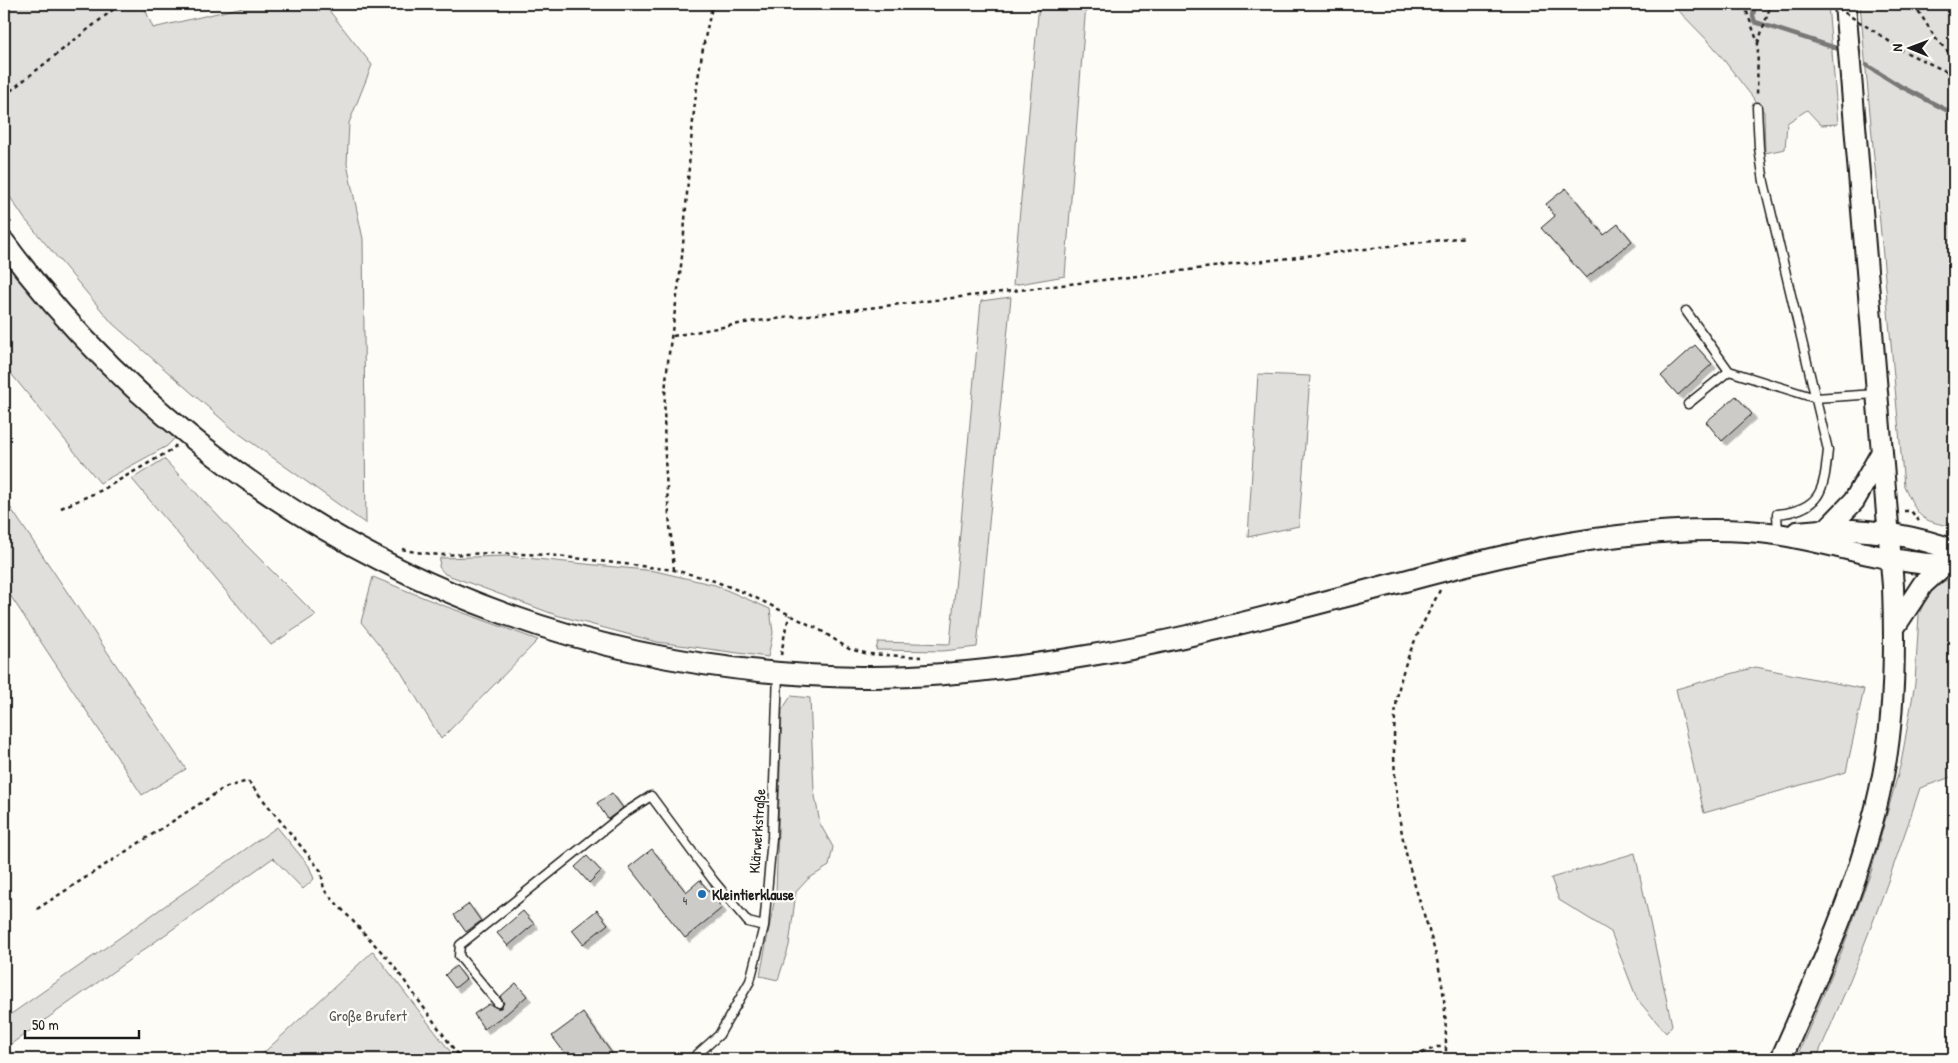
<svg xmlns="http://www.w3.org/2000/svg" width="1958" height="1063" font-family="'Patrick Hand',sans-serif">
<defs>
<filter id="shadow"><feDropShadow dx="4.5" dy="4.5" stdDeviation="0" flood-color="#0004"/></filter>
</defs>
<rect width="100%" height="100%" fill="#fdfcf7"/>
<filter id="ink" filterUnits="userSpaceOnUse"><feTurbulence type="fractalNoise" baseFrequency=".02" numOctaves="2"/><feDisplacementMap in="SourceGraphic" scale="10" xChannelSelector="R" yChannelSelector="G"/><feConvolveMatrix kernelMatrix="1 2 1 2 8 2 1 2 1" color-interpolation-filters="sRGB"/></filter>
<g filter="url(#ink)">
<path fill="#e0dfdb" stroke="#7e7e7c" d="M4,4h139l10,24 103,-24h68l48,61 -23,58 -2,41 16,75 3,285 -132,-94 -121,-106 -89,-106 -20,-30z
M1039,4h47l-21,272 -52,9z
M1672,4h156l10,120 -17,1 -14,-15 -20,13 -2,26 -20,4 -1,-41 -51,-66z
M1860,4h94v523c-36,-7 -34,-8 -50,-41z
M4,258l57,67 115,112 -9,9 -67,37 -96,-118z
M1011,297l-34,350 -34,4 -67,-1 2,-8 72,2 31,-343z
M1258,374l52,2 -11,150 -51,11z
M164,459l73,77 79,79 -45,30 -139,-166z
M4,498l182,271 -44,26 -138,-209z
M506,556l149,15 60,14 55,24 3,24 -5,24 -111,-15 -101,-27 -111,-41 -6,-7 1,-9z
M373,577l69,28 96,35 -97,99 -40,-67 -40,-50z
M1954,577v199l-34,12c-30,92 -64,183 -104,271h-20l45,-106 30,-81 30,-109 14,-80 4,-69 9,-20 10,-10z
M1756,667l108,22 -18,83 -142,41 -28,-124z
M791,696l19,2 4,92 6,34 13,23 -4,19 -21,13 -12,13 -7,54 -11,34 -18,-4 16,-84 6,-182z
M277,827l32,39 5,13 -11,10 -30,-31 -269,191v-30z
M1635,853l37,172 -6,8 -29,-34 -26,-67 -52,-32 -8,-22z
M373,951l83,108h-199z"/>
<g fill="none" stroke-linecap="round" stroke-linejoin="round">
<path stroke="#797876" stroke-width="4.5" d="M1755,4l-2,12 2,6 84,27
M1866,65l34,21 54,28"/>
</g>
<path fill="#cccbc8" stroke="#1c1c1c" filter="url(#shadow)" d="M1566,188l38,47 14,-11 14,17 -46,37 -45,-50 14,-12 -9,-12z
M1695,345l17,19 -34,31 -17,-19z
M1736,396l16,18 -30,27 -16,-19z
M612,793l11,15 -15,11 -11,-16z
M652,849l34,43 14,-12 22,28 -37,30 -56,-71z
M587,856l14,15 -12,12 -14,-16z
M469,904l12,17 -15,11 -12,-17z
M597,910l11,14 -25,20 -11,-14z
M523,911l11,13 -26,22 -11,-13z
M456,966l10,13 -11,9 -10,-13z
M516,983l11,13 -21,18 -22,15 -10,-15 15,-10 8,4h4l3,-5 -4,-6z
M583,1013l33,46h-47l-17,-23z"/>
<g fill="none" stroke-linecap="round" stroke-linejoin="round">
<g stroke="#1c1c1c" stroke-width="11">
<path id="lane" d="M1757,107l2,41 5,34 64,268c-4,39 -6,60 -51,64l1,20
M1686,311l43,60 86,27 61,-4
M1688,404l41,-33
M498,1003l-39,-47 1,-11 166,-133 25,-16 62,84 35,42 16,4
M692,1059l27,-24 31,-54 14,-55 8,-88 6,-165"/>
</g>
<g stroke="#1c1c1c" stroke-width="24">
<path id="secondary" d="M4,242c124,170 306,302 504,373 112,40 234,60 353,62 77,1 155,-9 231,-22 108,-18 214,-49 320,-76 68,-18 136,-35 207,-43 52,-6 106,-9 158,-2 59,9 117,32 177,31
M1827,529l27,-28 28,-49
M1797,532c53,-6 107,0 157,18
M1894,628l29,-44 21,-19
M1781,1059c43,-97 90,-200 106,-307 8,-55 8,-111 6,-166l-48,-582"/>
</g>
<path stroke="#1c1c1c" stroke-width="2.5" stroke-dasharray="4 4" stroke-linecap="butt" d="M1744,4l14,39 -1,54
M1914,4l22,35 18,19
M1880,35l23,16 51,24
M1758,43l13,-39
M4,96l116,-92
M4,213l9,13
M673,336l77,-14 716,-85
M61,508l41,-18 71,-41 3,-4
M1904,511h7l8,10
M402,549l7,2 30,4 55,-2 55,2 125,15 35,9 39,15 72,36 29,19 20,5 52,3
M674,570c-5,-58 -12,-117 -9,-175 3,-50 14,-100 18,-150 7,-81 9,-163 30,-241
M1440,590c-16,32 -34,63 -41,98 -10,47 -4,121 8,169 9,37 24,74 32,112 7,30 7,60 7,90
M781,655l5,-28 4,-12
M37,909l187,-121 24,-7 73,90 3,19 66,71 71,98
M1407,1059l30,-12h9"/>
<use href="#lane" stroke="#fdfcf7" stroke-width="8"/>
<use href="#secondary" stroke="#fdfcf7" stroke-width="20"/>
<path stroke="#1c1c1c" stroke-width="2.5" stroke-dasharray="4 4" stroke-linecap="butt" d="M1831,4l49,31"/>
</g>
</g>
<circle fill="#1f6fb2" stroke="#fdfcf7" stroke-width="2" cx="702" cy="894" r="5"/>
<g text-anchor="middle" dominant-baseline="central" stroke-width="4.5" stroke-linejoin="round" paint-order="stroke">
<g font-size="12" fill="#484847">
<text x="685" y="900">4</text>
</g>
<g font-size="15" fill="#1c1c1c" stroke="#fdfcf7">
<text transform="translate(757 831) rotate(-86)">Klärwerkstraße</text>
</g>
<g font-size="15" font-weight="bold" fill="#1c1c1c" stroke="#fdfcf7" text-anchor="start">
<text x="712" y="894">Kleintierklause</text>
</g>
<g font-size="15" fill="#575655" stroke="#fdfcf7">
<text x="368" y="1015">Große Brufert</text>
</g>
</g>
<rect width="1958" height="1063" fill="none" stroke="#fdfcf7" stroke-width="20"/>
<rect x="10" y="10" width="1938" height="1043" fill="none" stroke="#1c1c1c" stroke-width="2" filter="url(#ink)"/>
<g transform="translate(1910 48) rotate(271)" stroke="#fdfcf7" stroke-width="4" paint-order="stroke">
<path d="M0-4L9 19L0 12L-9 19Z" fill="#1c1c1c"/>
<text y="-8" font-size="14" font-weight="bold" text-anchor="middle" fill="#1c1c1c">N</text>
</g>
<path d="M25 1030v8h114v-8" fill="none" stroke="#1c1c1c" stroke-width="2.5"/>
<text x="32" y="1030" font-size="15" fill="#1c1c1c" stroke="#fdfcf7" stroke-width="4" paint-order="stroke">50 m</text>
</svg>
